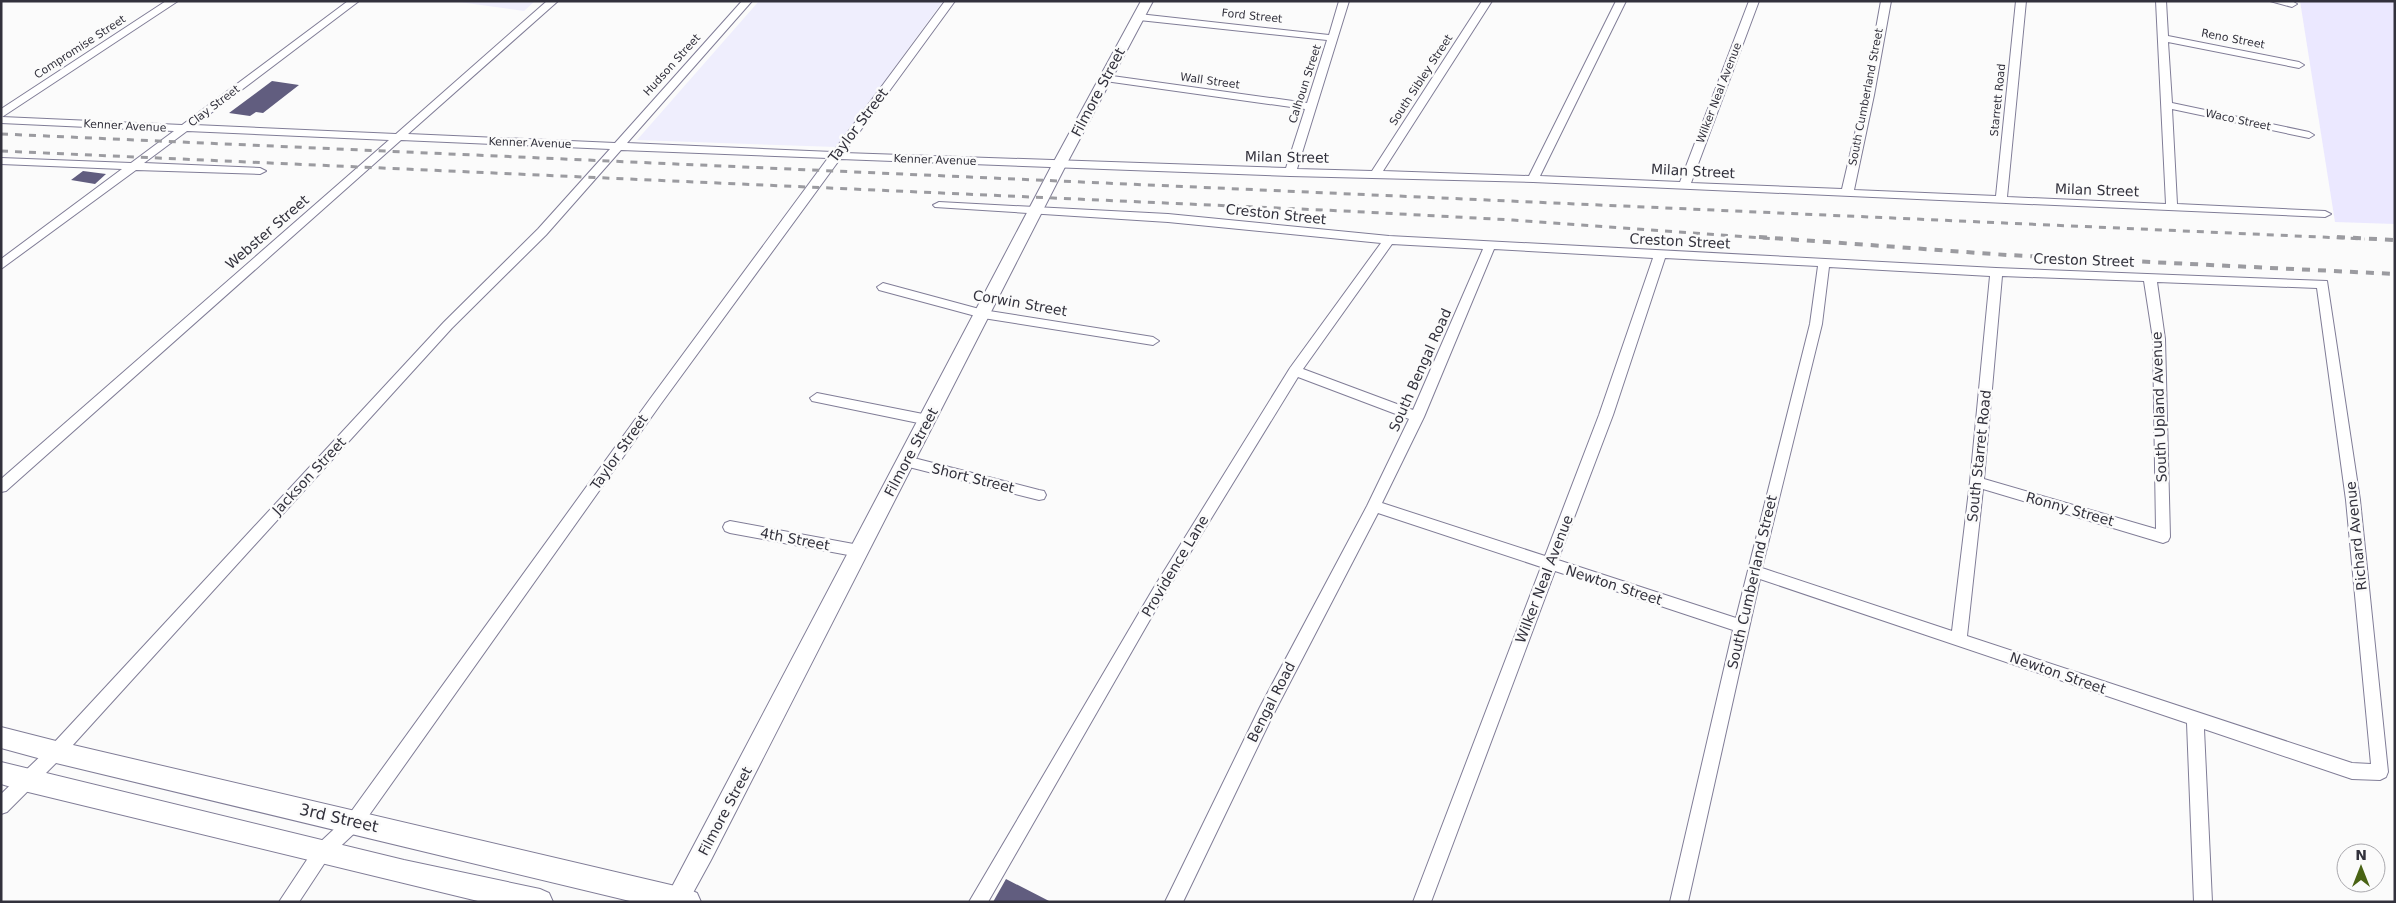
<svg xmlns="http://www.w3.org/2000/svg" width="2396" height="903" font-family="'DejaVu Sans',sans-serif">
<rect width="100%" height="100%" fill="#fbfbfb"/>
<path fill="#efeefd" d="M452,1h83l-11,10z
M759,1h184l-107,146 -199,-7z"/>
<path fill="#ebe8ff" d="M2300,1h95v223l-60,-2z"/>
<path fill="#615d7f" d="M272,81l27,4 -36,28 -7,-1 -6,4 -21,-3z
M83,171l23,3 -11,10 -24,-4z
M1006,879l45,23h-58z"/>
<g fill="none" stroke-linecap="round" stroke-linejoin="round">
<g stroke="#807d97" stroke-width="2">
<path id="minor" d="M166,1h12l-176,116 180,8 166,-124h11l-164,124 201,9 151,-133h11l-150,133 207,9 127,-142h10l-125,142 206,9 112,-151h10l-111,152 442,15 19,-59 -200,-28 -5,-3 5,-3 202,28 20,-63 -188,-20 -5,-3 5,-3 190,21 10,-34h10l-52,168 75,2 110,-170h10l-109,170 146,5 87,-175h10l-86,175 140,6 69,-181h10l-68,182 151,6 22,-94 17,-94h10l-17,94 -20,95 142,6 20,-195h10l-19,196 159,7 -10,-203h10l2,35 131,26 5,3 -5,3 -131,-26 4,61 137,29 5,3 -5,3 -137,-29 5,95 148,7 6,3 -6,3 -792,-35 -243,-6 -450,-17 -180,246 -300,423 -32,30 -29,44h-20l37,-56 32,-30 302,-417 178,-241 -207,-8 -75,85 -94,93 -390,429 -55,55 -6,2v-20l49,-47 394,-425 94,-93 72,-80 -209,-9 -395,351 -5,1v-13l388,-339 -202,-9 -43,32 116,5 6,3 -6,3 -124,-4 -135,99v-10l121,-90 -121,-5v-6l130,5 43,-32 -173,-8v-14z
M2270,1h22l5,3 -5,3z
M939,202l229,12 221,22 607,32 331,13 33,219 28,272 -2,5 -6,3 -28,-1 -148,-50 8,173h-18l-7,-179 -427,-144 -72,323h-18l63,-272 -178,-59 -124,331h-18l128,-335 -163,-54 -106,204 -89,185h-18l95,-195 107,-201 42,-87 -111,-42 -135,220 -175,305h-19l184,-313 137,-221 91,-125 -213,-21 -233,-15 -2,-2zM1392,244l91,5 -70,161 -110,-41zM1494,249l159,9 -54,157 -54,141 -163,-53 42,-86zM1665,258l153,8 -8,58 -74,294 -178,-58 55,-145zM1829,267l161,9 -20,206 -18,149 -190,-63 60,-244zM2002,276l142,5 9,58 3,190 -172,-50zM2157,282l160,6 29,212 25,264 -19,-1 -385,-127 16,-147 180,54 5,-2 2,-4 -5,-198z
M883,283l100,27 170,27 6,4 -6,4 -170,-27 -104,-28 -2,-3z
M817,393l111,22 7,5 -7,5 -116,-24 -2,-3z
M906,456l133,34 5,1 2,4 -2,4 -5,1 -138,-35 -2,-4 2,-4z
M730,521l129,24 5,2 2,4 -2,4 -5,2 -129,-24 -5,-2 -2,-4 2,-4z"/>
</g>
<g stroke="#807d97" stroke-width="2">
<path id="tertiary" d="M1141,1h12l-87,164 -355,695 -23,42h-24l388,-737z"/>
</g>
<g stroke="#807d97" stroke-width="2">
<path id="secondary" d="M1,727l55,14 632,148 9,4 4,9h-67l-578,-139 -55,-15z
M1,762l403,98 136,29 9,4 4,9h-71l-458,-111 -23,-7z"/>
</g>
<use href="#minor" fill="#fff" fill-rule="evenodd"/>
<use href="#tertiary" fill="#fff" fill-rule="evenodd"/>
<use href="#secondary" fill="#fff" fill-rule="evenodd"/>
<path stroke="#9b9ba0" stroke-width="3" stroke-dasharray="7 7" stroke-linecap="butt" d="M1,134l2364,105
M1,151l1343,60 169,9 263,19"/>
<path stroke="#9b9ba0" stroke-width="4" stroke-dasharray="8 8" stroke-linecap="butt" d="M1759,237l248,18 388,19
M2337,237l58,3"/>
</g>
<g text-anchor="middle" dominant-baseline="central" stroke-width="5" stroke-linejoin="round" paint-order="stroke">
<g font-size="11" fill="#32313c" stroke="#fbfbfb">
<text transform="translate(1252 16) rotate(6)">Ford Street</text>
<text transform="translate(2233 39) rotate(11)">Reno Street</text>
<text transform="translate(80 47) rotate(-33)">Compromise Street</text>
<text transform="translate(672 65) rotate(-48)">Hudson Street</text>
<text transform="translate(1421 80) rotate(-57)">South Sibley Street</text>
<text transform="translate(1210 81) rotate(8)">Wall Street</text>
<text transform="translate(1305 84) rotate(-72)">Calhoun Street</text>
<text transform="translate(1719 93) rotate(-69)">Wilker Neal Avenue</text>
<text transform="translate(1866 97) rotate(-79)">South Cumberland Street</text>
<text transform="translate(1998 100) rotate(-84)">Starrett Road</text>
<text transform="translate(214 106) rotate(-37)">Clay Street</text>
<text transform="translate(2238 120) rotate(12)">Waco Street</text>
<text transform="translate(125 126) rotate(3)">Kenner Avenue</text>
<text transform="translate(530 143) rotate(2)">Kenner Avenue</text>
<text transform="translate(935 160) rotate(2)">Kenner Avenue</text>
</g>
<g font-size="14" fill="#32313c" stroke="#fbfbfb">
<text transform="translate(1098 92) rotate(-62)">Filmore Street</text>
<text transform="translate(858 125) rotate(-53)">Taylor Street</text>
<text transform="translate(1287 157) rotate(1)">Milan Street</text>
<text transform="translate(1693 171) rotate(3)">Milan Street</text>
<text transform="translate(2097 190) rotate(2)">Milan Street</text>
<text transform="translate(1276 214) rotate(6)">Creston Street</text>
<text transform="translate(267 232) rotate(-41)">Webster Street</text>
<text transform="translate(1680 241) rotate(3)">Creston Street</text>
<text transform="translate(2084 260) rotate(2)">Creston Street</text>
<text transform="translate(1020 303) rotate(10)">Corwin Street</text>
<text transform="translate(1420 370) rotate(-66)">South Bengal Road</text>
<text transform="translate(2159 407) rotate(-92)">South Upland Avenue</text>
<text transform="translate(619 452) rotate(-55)">Taylor Street</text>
<text transform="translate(911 452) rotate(-62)">Filmore Street</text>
<text transform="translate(1979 456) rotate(-84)">South Starret Road</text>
<text transform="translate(309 476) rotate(-47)">Jackson Street</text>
<text transform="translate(973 478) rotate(14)">Short Street</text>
<text transform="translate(2070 509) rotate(16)">Ronny Street</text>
<text transform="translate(2356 536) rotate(-96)">Richard Avenue</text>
<text transform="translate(795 539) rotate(11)">4th Street</text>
<text transform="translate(1175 566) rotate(-59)">Providence Lane</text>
<text transform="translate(1544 579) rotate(-69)">Wilker Neal Avenue</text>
<text transform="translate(1752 582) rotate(-77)">South Cumberland Street</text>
<text transform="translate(1614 585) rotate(18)">Newton Street</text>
<text transform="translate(2058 673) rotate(19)">Newton Street</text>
<text transform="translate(1271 702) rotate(-63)">Bengal Road</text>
<text transform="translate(725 811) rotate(-62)">Filmore Street</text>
</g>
<g font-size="16" fill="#32313c" stroke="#fbfbfb">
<text transform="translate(339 818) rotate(13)">3rd Street</text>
</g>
</g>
<rect width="2396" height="903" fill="none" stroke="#32313c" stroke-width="5"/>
<g transform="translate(2361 868)"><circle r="24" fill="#fbfbfb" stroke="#abaaaf"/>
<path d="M0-4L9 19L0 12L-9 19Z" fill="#496314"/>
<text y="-8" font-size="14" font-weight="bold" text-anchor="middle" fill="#32313c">N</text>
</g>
</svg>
